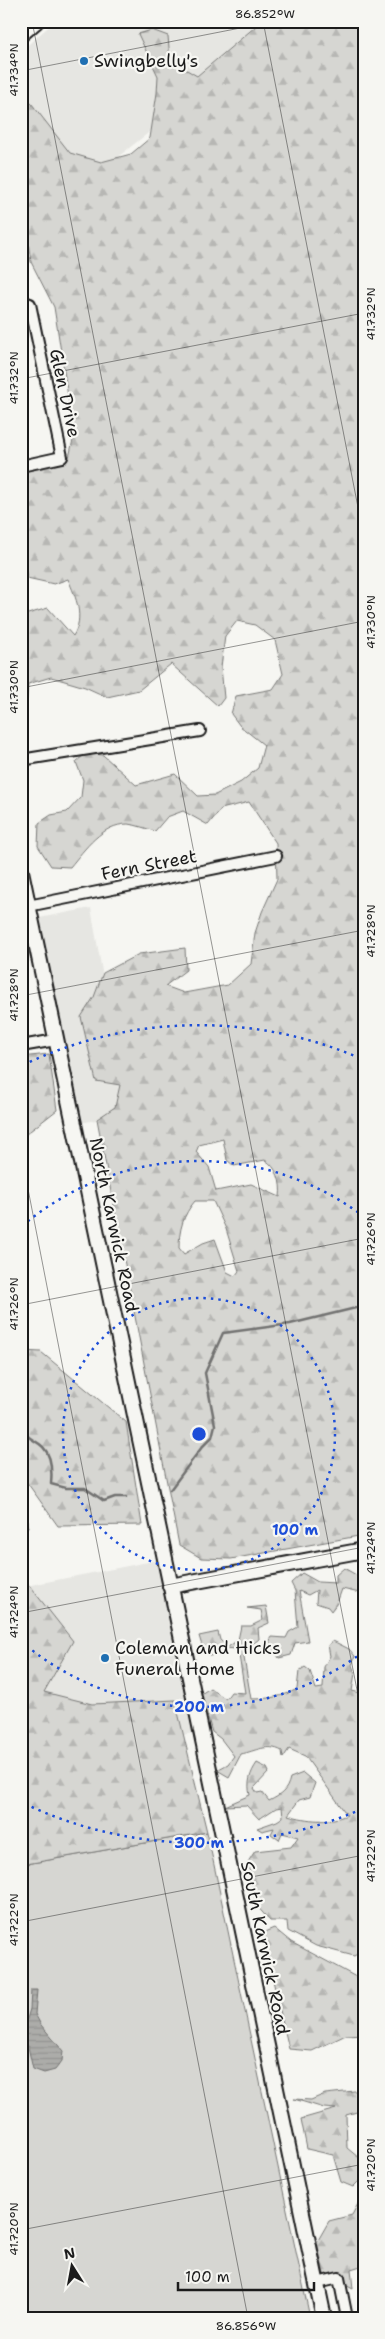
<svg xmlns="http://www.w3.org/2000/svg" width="385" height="2339" font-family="'Shantell Sans',sans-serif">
<defs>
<pattern id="forest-firs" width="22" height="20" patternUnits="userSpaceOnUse" patternTransform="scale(1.25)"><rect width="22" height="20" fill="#d6d6d2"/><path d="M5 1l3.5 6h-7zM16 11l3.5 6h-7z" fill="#b7b7b4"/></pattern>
<pattern id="water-rules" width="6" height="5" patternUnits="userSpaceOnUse" patternTransform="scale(1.25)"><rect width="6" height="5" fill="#acaca9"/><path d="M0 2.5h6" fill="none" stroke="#939391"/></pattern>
</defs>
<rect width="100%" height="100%" fill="#f6f6f2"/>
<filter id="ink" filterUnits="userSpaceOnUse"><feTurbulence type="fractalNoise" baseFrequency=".02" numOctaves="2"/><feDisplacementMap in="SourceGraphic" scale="10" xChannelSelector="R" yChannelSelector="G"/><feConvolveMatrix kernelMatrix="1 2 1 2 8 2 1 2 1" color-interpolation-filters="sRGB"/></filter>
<g filter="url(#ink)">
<path fill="#e6e6e2" d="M55,21h235l-238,188 -31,7v-165z
M91,908l26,150 14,55 -50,10 -42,-205z
M158,1560l35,173 -172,34v-180z"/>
<path fill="#d6d6d2" stroke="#797977" d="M207,1832l103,486h-289v-453z"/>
<path fill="url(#forest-firs)" stroke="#797977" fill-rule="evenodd" d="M262,21h94l8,7v32l-2,1 2,2v1472l-133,24 -30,-1 -22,-13 -82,-426 18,-12 5,-22 -24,-4 -15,-64 13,-20 9,-24 36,-19 46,-6 1,22 -21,16 19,7 44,-8 23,-21 4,-31 7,-21 15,-33 -1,-36 -27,-41 -28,7 -13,16 -25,-14 -16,6 -12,14c-8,-2 -18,-6 -27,-7 -26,0 -43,25 -58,43l-19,-1 -13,-20 1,-23 12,-8 16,-3 14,-15 2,-17 -7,-18 10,-9 17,2 33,30 39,-11 23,22 17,-1 26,-13 17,-14 6,-23 -24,-19 -9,-12 5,-18 37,-7 10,-15 -8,-34 -20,-15 -18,-4 -12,15 -4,31 3,31 -6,8 -47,-42 -32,26 -32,7 -22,-10 -34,-10 -23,7 -2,23 -5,6v-97l27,-8 25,28c12,-19 3,-38 -5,-57l-14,5 -27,-6 -6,-33v-74l48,-13 5,-23 -20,-128 -23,-45 -10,-68v-104l49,63 31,9 30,-8 19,-16 7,-45 1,-17 -20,-42 14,-4 16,6 2,24 27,16zM223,1139l4,21 7,6 31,-6c12,7 17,22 15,37l-29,-13 -35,7 -7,-24 -13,-15 3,-7zM195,1201h18l13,28 13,42 -4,5 -8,-4 -12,-33 -12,4 -19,11 -5,-6c0,-18 4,-33 16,-47z
M49,1054l8,56 -36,28v-81z
M21,1351l20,1 85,70 16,103 -84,1 -37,-52z
M344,1568l14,8 6,-3v21l-22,-5 -5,14 -6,8 -3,-4 -12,-4 1,-13 -9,5 -9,-4 9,50 -13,2 -4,12 -12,3 -10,-16 3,-5 14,1 3,-6 9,-5 -3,-36 -4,-8 11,-10 16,9 18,1v-8z
M21,1575l52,66 -29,51 48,12 83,-4 32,132 -186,33z
M266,1606l3,17 -11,5 1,11 -16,13 8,47c16,0 32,-2 46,-10l2,-18 6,-4 5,4 6,18 7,-1 1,-21 6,-11 -2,-11 5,-4 16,8 6,7 -3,9 3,8 -3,18 12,3v256l-10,6 -38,-10 -28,-15 -1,-10h-17l-14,-16 -8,-43 7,-11 36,-4 7,-10 -16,-4 -3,7 -8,-6 3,-6 -12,3 -5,-3 20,-7 6,-4 -1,-10 -6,1 -17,11 -13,-14 -21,1 25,-11c-3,-12 0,-22 7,-32l10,5 2,4 -15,16 3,5 5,-1 7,9c12,-6 18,-10 21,-23l13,-5 12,10 -5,14 -11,3 -11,15c20,6 40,8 59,0l-42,-59 -16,-7 -6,9 -1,-7c-15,-8 -26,0 -41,3l-12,23 -12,-7 11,-6 6,-8 -13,-17 -9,-7 -11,-38 9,-6 16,11 5,-7 14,1 -7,-44 -16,-1 -11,8 -7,-4 -5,-16 19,-4 2,8 8,7 10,-7 3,-14h10l12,-6 -2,-10 -14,-2z
M274,1928l17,14 65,35 8,14v43l-18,1 -34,16 -23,-2 -27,-116z
M364,2090v20l-18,5 1,33 17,14v14l-11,11 -12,-5 -8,-27 -26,-6 -6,-30 35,-10 -12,-1 -30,-9 17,1 14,-6z
M364,2198v67l-13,4 2,20 -29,-15 -7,-32 12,-21 23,-6 8,-15z"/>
<path fill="url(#water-rules)" stroke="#727271" d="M21,1513l7,7v7l-6,6z
M31,1990h6l-2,24 6,11 22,26 -1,10 -7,9 -11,3 -11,-4 -5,-22 -6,-12 8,-26z"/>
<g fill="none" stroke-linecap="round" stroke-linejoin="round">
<path stroke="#727271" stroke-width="2.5" d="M21,1425c8,17 11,12 22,22 9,9 9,26 8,37l15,4h19l19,13 11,-4h11
M170,1490l32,-43 10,-10 3,-12 -10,-52 18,-40 67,-9 74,-18"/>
<g stroke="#1c1c1c" stroke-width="14">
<path id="minor" d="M21,301l9,3 32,153 -41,9
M21,760l179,-29
M28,906l248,-50
M21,1046l35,-6
M317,2283l22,-5 8,40"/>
</g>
<g stroke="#1c1c1c" stroke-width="18">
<path id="tertiary" d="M21,871l303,1447
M170,1586l194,-36"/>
</g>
<g stroke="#1c1c1c" stroke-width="20">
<path id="primary" d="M21,33l14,-12"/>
</g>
<use href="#minor" stroke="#f6f6f2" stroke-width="10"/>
<use href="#tertiary" stroke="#f6f6f2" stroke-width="14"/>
<use href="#primary" stroke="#f6f6f2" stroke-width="16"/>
</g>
</g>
<path fill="none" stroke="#1c1c1c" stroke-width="1" stroke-opacity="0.45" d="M32,21l332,1705M263,21l101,517M21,71l255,-50M21,379l343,-66M21,688l343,-67M21,996l343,-66M21,1153l227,1165M21,1305l343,-67M21,1613l343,-66M21,1922l343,-67M21,2230l343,-66"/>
<g fill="none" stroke="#1d4ed8" stroke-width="2.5" stroke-dasharray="2.5 5">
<circle cx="199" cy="1434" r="136"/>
<path d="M363 1652A273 273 0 0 1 22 1642M22 1226A273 273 0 0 1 363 1216"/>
<path d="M362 1809A409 409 0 0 1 23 1803M23 1065A409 409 0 0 1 362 1059"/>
</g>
<g fill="#1f6fb2" stroke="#f6f6f2" stroke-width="2">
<circle cx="84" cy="61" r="5"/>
<circle cx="105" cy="1658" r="5"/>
</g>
<g text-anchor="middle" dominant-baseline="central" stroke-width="4.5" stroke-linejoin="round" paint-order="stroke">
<g font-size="18" fill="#1c1c1c" stroke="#f6f6f2" text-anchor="start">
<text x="94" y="61">Swingbelly's</text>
<text x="115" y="1648">Coleman and Hicks<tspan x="115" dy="21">Funeral Home</tspan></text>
</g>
<g font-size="18" fill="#1c1c1c" stroke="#f6f6f2">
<text transform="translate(65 393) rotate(78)">Glen Drive</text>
<text transform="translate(149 865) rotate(-11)">Fern Street</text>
<text transform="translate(114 1225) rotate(78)">North Karwick Road</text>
<text transform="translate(265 1948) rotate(78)">South Karwick Road</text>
</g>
</g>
<circle cx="199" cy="1434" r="8" fill="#1d4ed8" stroke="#f6f6f2" stroke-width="2.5"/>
<g font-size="15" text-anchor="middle" font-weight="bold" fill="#1d4ed8" stroke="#f6f6f2" stroke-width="4.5" stroke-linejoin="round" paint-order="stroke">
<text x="295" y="1535">100 m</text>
<text x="199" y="1712">200 m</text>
<text x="199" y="1848">300 m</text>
</g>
<rect width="385" height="2339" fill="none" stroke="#f6f6f2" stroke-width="55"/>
<g transform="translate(72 2266) rotate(349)" stroke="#f6f6f2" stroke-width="4" paint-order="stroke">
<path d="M0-4L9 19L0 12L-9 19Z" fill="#1c1c1c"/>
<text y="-8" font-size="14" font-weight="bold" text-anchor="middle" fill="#1c1c1c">N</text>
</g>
<path d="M178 2282v8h136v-8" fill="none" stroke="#1c1c1c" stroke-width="2.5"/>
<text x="185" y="2282" font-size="15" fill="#1c1c1c" stroke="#f6f6f2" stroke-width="4" paint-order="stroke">100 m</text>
<rect x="28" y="28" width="330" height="2284" fill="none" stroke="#1c1c1c" stroke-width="2"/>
<g font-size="12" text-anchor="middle" fill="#1c1c1c">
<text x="265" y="18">86.852°W</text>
<text transform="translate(14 70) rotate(-90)" y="4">41.734°N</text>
<text transform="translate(371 314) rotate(-90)" y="4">41.732°N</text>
<text transform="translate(14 378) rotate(-90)" y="4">41.732°N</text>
<text transform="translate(371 622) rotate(-90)" y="4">41.730°N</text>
<text transform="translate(14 687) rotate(-90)" y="4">41.730°N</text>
<text transform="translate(371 931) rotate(-90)" y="4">41.728°N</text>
<text transform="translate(14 995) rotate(-90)" y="4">41.728°N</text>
<text transform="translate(371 1239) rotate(-90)" y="4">41.726°N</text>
<text transform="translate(14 1304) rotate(-90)" y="4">41.726°N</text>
<text transform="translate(371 1548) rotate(-90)" y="4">41.724°N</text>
<text transform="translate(14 1612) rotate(-90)" y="4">41.724°N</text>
<text transform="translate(371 1856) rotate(-90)" y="4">41.722°N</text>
<text transform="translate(14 1920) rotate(-90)" y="4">41.722°N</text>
<text transform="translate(371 2165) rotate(-90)" y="4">41.720°N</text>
<text transform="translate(14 2229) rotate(-90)" y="4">41.720°N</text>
<text x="246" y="2330">86.856°W</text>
</g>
</svg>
